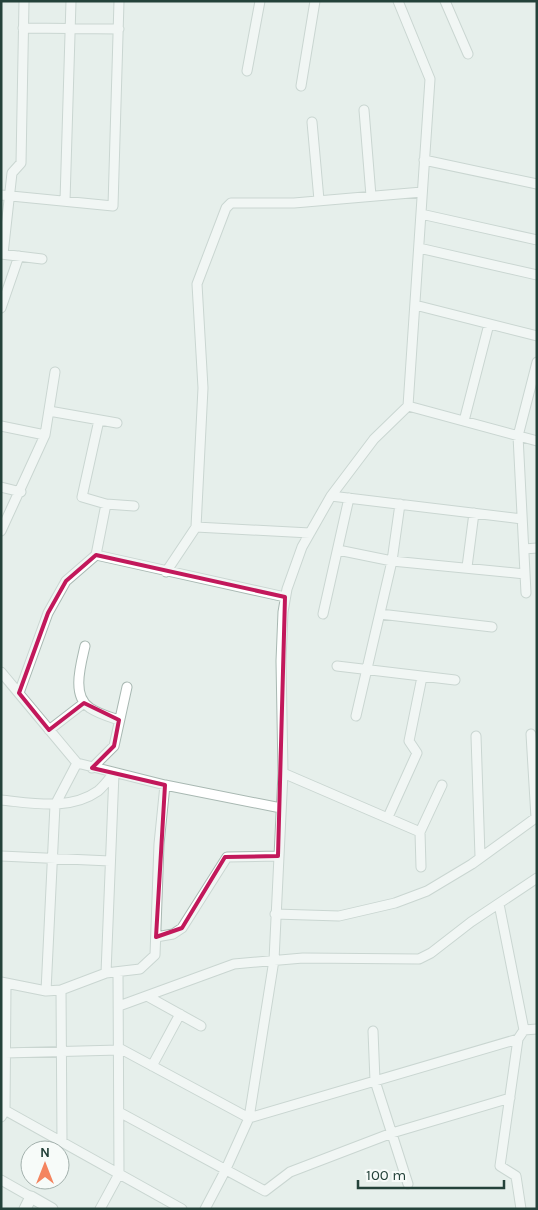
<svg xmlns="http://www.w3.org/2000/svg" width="538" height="1210" font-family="Karla,sans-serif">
<rect width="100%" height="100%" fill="#e6efeb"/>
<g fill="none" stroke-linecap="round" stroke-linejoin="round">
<g stroke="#a8b8b2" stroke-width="11">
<path id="minor" d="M445,1l23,53
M23,28l96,1
M247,71l13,-70
M301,86l14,-85
M364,110l7,86
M312,122l7,78
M424,160l113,24
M1,195l112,11 6,-205
M65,201l6,-200
M421,214l116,26
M419,248l118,27
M1,254l41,5
M3,254l9,-81 9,-10 3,-162
M415,305l122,31
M1,308l18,-52
M408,406l129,35
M49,411l68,12
M99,420l-17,77 24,7 28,2
M464,421l25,-97
M1,426l44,9
M1,487l20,5
M331,496l191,23
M196,527l114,6
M1,531l44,-96 10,-63
M524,549l13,-1
M338,550l54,11 133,13
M96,555l189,42
M467,567l7,-54
M166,572l30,-45 7,-139 -6,-104 29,-76 5,-5h63l128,-11
M526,593l-8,-157 19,-74
M323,614l26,-116
M380,614l112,13
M85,646c-4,18 -14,50 5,62 9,6 20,9 29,12
M337,666l118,14
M1,672l76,91 88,22 116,23
M19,693l29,-80 18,-32 30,-26 10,-51
M356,716l36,-155 8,-57
M49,730l35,-27
M531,734l5,84
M476,736l4,120
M92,768l22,-22 13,-59
M283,773l137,59
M1,800c31,3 69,11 97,-9 6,-5 11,-12 16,-18l-8,200
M388,817l29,-64 -8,-12 13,-64
M1,856l109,5
M421,867l-1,-35 22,-47
M499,904l25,126 -6,9 -18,127 16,10 5,33
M275,914l64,2 56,-13 32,-12 45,-27 65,-47
M156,937l17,-3 9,-6 45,-71 51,-1
M1,982l45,9 15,-1 45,-17 34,-4 15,-14 4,-111 6,-59
M61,990l1,152
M46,991l9,-186 22,-42
M147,996l54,30
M119,1006l115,-42 69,-6 116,1 12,-6 40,-31 66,-44
M524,1030l13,-1
M373,1031l2,50 33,103
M119,1048l130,70 269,-79
M5,1053l114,-3
M152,1066l28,-52
M1,1108l181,101
M119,1112l146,79 25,-19 102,-39 118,-35
M1,1117l4,-6 1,-127
M1,1180l30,17
M100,1209l19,-35 -1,-202
M205,1209l20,-38 24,-53 25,-158 9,-187 -2,-112 2,-49 4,-23 15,-42 29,-51 43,-57 34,-33 22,-327 -32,-78"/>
</g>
<g stroke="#a8b8b2" stroke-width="13">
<path id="tertiary" d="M25,1209l6,-12 21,12"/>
</g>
<use href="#minor" stroke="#fff" stroke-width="9"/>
<use href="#tertiary" stroke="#fff" stroke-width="11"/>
</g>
<path d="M0 0H538V1210H0ZM96,555l189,42 -7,259 -53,1 -43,71 -26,9 9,-152 -73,-17 22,-22 5,-26 -35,-17 -35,27 -30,-37 29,-80 18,-32z" fill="#e6efeb" fill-opacity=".55" fill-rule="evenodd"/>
<path fill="none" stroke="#c2185b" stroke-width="4" stroke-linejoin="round" d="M96,555l189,42 -7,259 -53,1 -43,71 -26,9 9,-152 -73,-17 22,-22 5,-26 -35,-17 -35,27 -30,-37 29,-80 18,-32z"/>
<rect width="538" height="1210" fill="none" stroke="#24423a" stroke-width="5"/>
<g transform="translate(45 1165)"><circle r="24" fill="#f7fbf9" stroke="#a3b1ad"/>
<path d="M0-4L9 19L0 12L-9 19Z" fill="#f4845f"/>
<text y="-8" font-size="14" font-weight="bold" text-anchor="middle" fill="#24423a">N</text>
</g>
<path d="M358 1180v8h146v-8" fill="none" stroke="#24423a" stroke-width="2.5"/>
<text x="366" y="1180" font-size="15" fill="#24423a" stroke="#f7fbf9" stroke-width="4" paint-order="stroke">100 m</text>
</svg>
